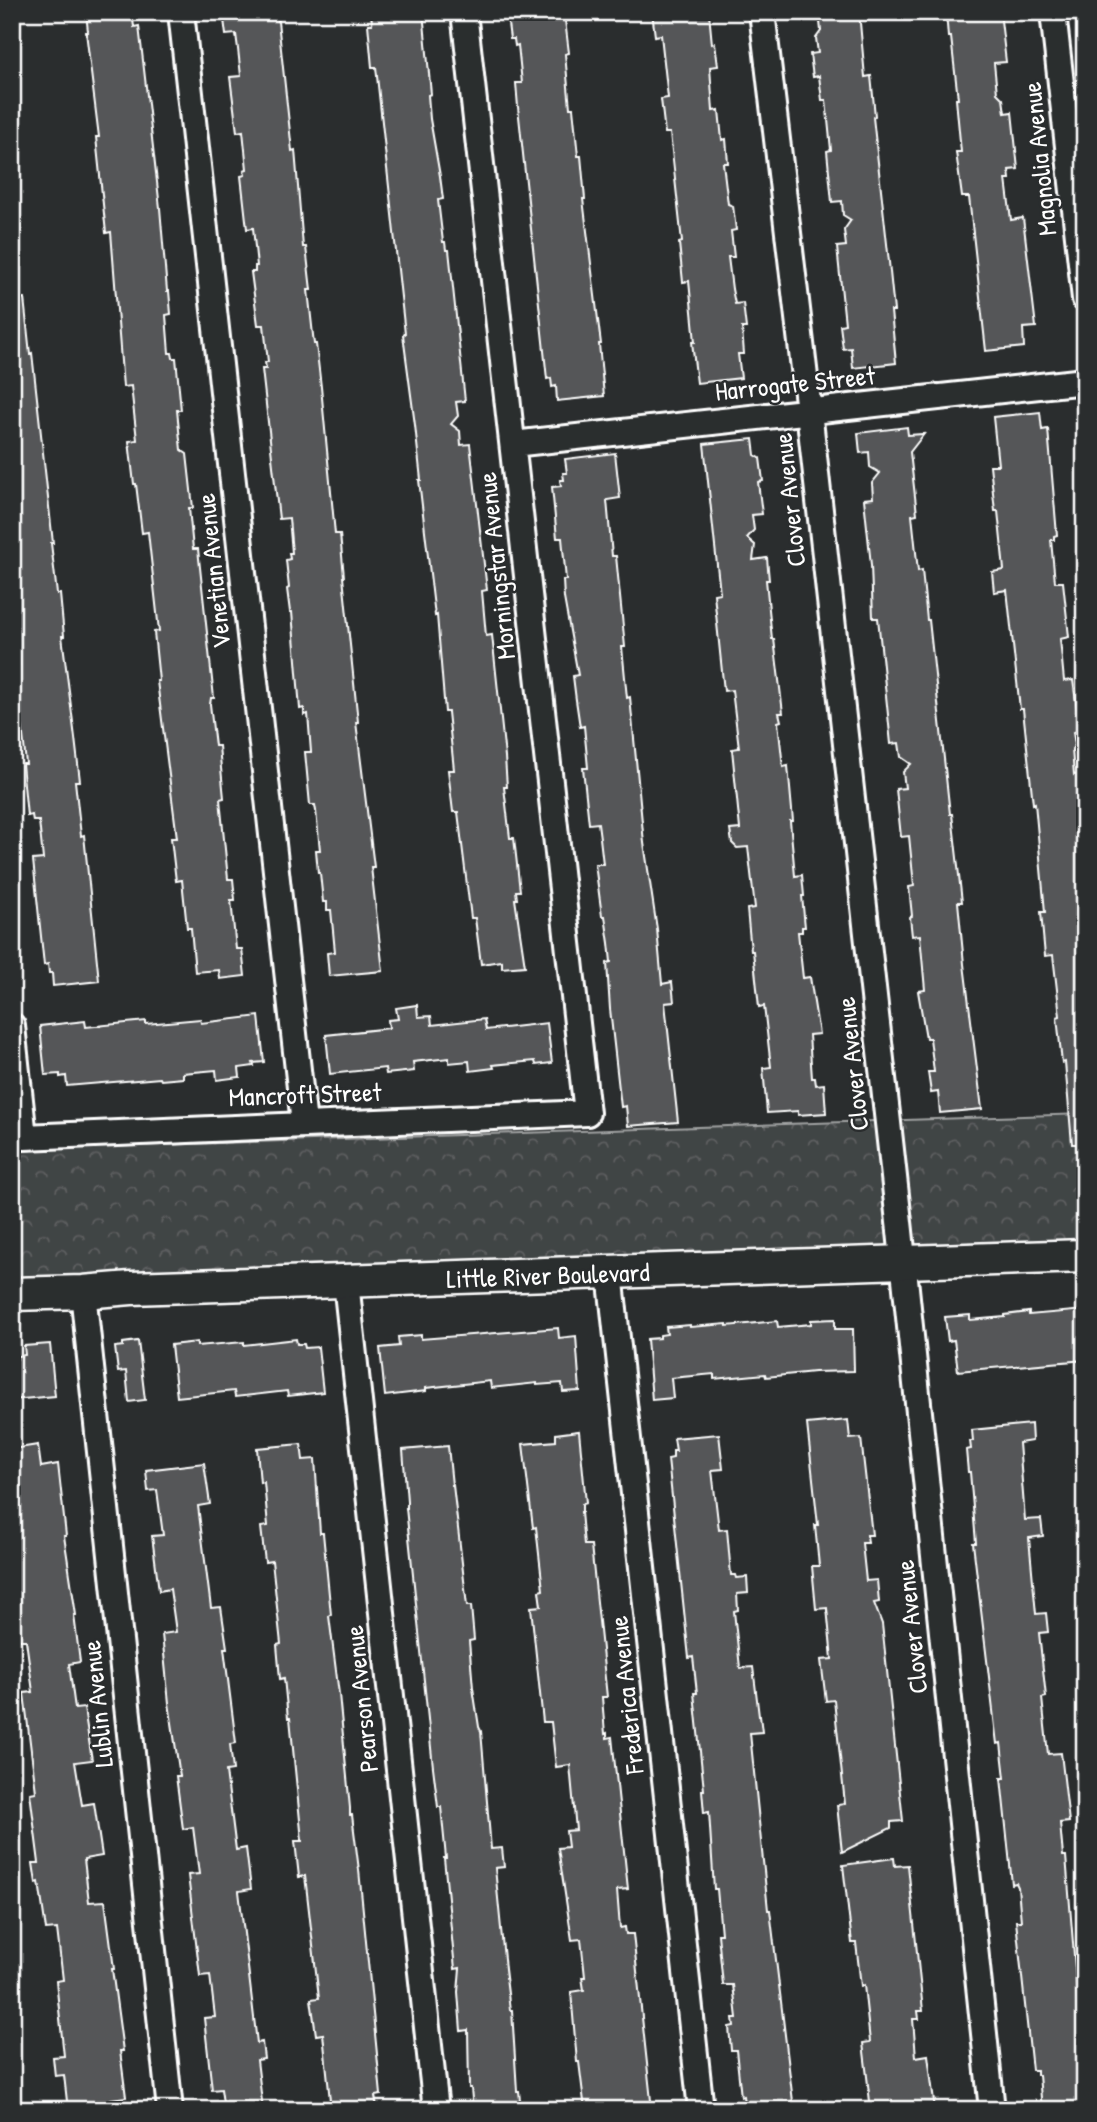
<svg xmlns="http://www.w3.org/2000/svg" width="1097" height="2122" font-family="'Patrick Hand',sans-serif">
<defs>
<pattern id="forest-crowns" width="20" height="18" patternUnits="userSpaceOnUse" patternTransform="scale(1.75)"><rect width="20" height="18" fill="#414445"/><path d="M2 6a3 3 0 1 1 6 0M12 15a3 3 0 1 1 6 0" fill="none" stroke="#5e6061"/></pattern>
</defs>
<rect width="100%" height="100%" fill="#2a2d2e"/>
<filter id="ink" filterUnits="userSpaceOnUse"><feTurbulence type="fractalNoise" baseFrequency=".0143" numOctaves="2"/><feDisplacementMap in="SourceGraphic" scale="14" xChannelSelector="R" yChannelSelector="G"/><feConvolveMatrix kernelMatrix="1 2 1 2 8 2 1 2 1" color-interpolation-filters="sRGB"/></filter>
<g filter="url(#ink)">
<path fill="url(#forest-crowns)" stroke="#a0a2a2" stroke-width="2" d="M1085,1114v142l-1073,38v-144z"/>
<path fill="#555758" stroke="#fff" stroke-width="2" d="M86,12h46l2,15 5,-1 21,182 7,83h2l2,23 -5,1 3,38h3l1,5h3l5,52h-4l4,40 6,4 6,54h-4l4,41h5l16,149h-3l-1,6 5,42h4l2,22 3,30 -4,1 8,80h5l2,21h-4l5,49h6l3,27 -25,3 -1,-9 -24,2 -4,-44h-4l-5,-48 -6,1 -5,-43h6l-20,-157h2l-5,-49 5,-1 -11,-99 -6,1 -6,-49h-2l-5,-43 8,-1 -6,-54 -8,1 -12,-155 -5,1 -10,-96h3l-13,-105h2z
M223,12h54l15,139 3,-1 8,97h3l5,43h-3l6,54h2l5,43 14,147h5l4,43h-1l15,145h-2l18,145h-3l12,104 -54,5 -2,-23 8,-1 -4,-42h-4v-8h-4l-3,-29h-2l-2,-23h4l-4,-39 -1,-6h-5l-5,-53h6l-3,-38 -4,1v-7l-4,1 -8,-97h-2l-3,-23 2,-1 -3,-28 4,-1 -1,-6h3l-3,-35 -10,1 -17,-150h4l-1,-7h3l-4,-37h-6l-7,-53h4v-6h2l-4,-38 -6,1 -6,-53 4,-1 -1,-5 3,-1 -4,-38 -6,1 -7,-55 11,-1 -3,-27 -2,-15 -10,1z
M371,12h52l8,82 -3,1 2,24 10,57 3,23 -5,1 5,42h2l1,8h3l16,151 -9,1 2,14 -7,8 9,7 1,14 9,-1 17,146 -5,1 4,45 6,-1 13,122 2,30h-3l6,51h4l6,53h-4l1,8h-2l10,67 -23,2v-7l-21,3 -6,-46h-4l-13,-106h-5l-5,-42h6l-6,-58h-3l-8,-97 -2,1 -16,-136h2l-6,-55 -12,-90 2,-1 -29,-267h-4l-4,-43h4z
M546,12h18l5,41 -4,1 5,54h3l5,48h3l4,43h-2l18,145h-2l5,52 -47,5 -1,-15 -4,1 -1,-9 -4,1 -29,-272 -2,-24h6l-4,-38 -3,1 -1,-7h-4l-3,-23z
M652,12l57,1 3,31 3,-1 3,23 -8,1 3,44 6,-1 3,30 4,-1 2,24h-5l5,41 5,2 3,24 -5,1 3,26h-6l4,32 3,15 8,-1 3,25h-4l2,26h-6l3,24 -44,5 -5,-41h3l-6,-61 -6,1 -4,-39 3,-1 -12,-109h-5l-4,-34 7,-1 -7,-63 -6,1z
M819,12h40l6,65 6,-1 4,40 -2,1 16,145 5,49h-3l5,52 -43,5 -2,-20 -8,1 -3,-24 5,-1 -8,-77 9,-1 -2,-16 7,-10 -8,-5 -1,-14 -10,1 -5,-51 4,-1 -5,-50h-4l-3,-24 -6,1 -3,-23 8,-1 -2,-15 5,-7z
M946,12h54l6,50 -12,1 3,30 6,6 2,14 7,-1 6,57 -9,1 1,9h-4l5,41 12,-2 13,109 -13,1 1,19 -38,4 -17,-154h-7l-6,-45h5l-5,-53h2l-7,-62h-3z
M24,298l6,56 2,-1 21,190h-2l6,51h3l4,42h-2l13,102 5,43h-5l6,55 3,-1 15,146 -46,5 -1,-13h-3l-1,-9 -4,1 -11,-105 10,-1 -4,-38h-6l-1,-6 -5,1 -5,-52h4l-4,-39 -1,-7 -3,1 -6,-40v-13l7,-1 -4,-38h-3v-328z
M1040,412l2,18 6,-1 9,106 -3,1v4h-3l4,42h8l6,55 -9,2 4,42 9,-1 7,51 -7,1 2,13 -3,4 2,26 11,-2v371h-13l-7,-82 -3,1 -5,-46 3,-1 -7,-61 -8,1 -4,-44h4l-10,-109 -2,1 -10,-95h-3l-13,-119 -13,2 -2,-20 12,-2 -6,-59h-3l-5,-46h8l-5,-48z
M907,427l1,8 16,-1 -14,18 7,62 -5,1 6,56 4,-1 5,50h2l21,194h2l10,88h-4l6,62 18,145 -42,4 -2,-21 -7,1 -3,-21h6l-4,-34h-4l-8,-47 7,-1 -5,-55 -8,1 -2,-19 2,-1 -3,-29 5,-1 -5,-50 -8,1 -5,-48 9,-1 -2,-16 8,-8 -10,-7 -2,-14 -8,1 -13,-126h-5l-2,-53 -7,-66 9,-1 -1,-15 8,-10 -10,-6 -1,-15 -9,1 -2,-20z
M753,439l2,16 5,3 3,23 -5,1 4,32 -10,1 2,15 -7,8 8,7 -2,15 14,-2 2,22h-3l6,59h2l9,74h-4l2,8 -3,1 5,45 5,-1 5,55h-3l5,55 7,-1 2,21h-2l3,31h-3v5h-4l5,46 7,-1 9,57 -10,1 3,43h3l1,7 8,-1 2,29 -28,2v-4l-31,2 -4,-45 8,-1 -7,-61 -5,1 -6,-56h-2l-4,-42 8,-1 -7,-61 -11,1 -5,-5 -2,-13 10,-1 -8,-80 7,-1 -7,-58 -8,1 -10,-97 6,-1 -16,-149z
M615,453l5,45 -13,2 5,56h4l9,91h-3l5,51 3,-1 14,146 13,86 5,55 10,-2 2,20 -9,1 13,119 -50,4 -2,-20 -5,1 -11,-98 -3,-46 4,-1 -2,-19 -4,-27h-3l-7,-52h8l-3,-26 -2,-15 -9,1 -6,-56h5l-4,-42 -4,1 -4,-27 -3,-24 5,-1 -14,-77 -1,-18h3l-4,-42h-5l-5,-51 9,-1 -1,-6h4l-1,-7h4l-2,-14z
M417,1005l1,12 13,-1 1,9 52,-6 2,11 61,-7 5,40 -16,2 -1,-4 -42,4 1,3 -24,3 -1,-10 -20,2v-5l-36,4 1,9 -28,3 -1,-6 -55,6 -4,-39 63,-7 -1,-8 10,-1 -2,-11z
M259,1016l5,46 -11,1 1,3 -15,2 1,9 -23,3 -1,-10 -33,3v5l-22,2 -1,-2 -93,8 -1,-10 -6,1v-3l-15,1 -5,-49 45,-5 1,6 60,-6v3l54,-5 1,4z
M1085,1310v50l-127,11 -4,-31 -6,1 -3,-24 25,-2v5l35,-3v-2l24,-3v3z
M835,1319v10h18l1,42 -40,1 -48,5 -1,-3 -51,5v-5l-43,4 2,20 -21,2 -5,-61 13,-1v-3l7,-1 -1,-7 24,-2v2l37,-3v2l50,-5 1,6 33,-3v-4z
M558,1328l1,10 17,-2 4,55 -17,1 -1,-9 -25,2v-2l-46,5 -1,-7 -64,7v3l-41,5 -5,-48 19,-2 -1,-9 23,-2v4z
M296,1339l1,5h7l1,4 13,-1 5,45 -35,4 -1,-5 -52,6 -1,-6 -57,6 -6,-52 26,-3v4l47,-4v3z
M138,1341l7,59 -16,2 -3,-31 -8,1 -3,-25 8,-1v-3z
M50,1344l5,52 -43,4v-40l5,-1v-3l8,-1 -1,-9z
M848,1420l2,19 11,-1 11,97h-5l1,8h-6l4,38 11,-1 2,22 -5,1 8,21 21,197 -12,1v6l-49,24 -5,-47 8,-1 -11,-104 -8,1 -5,-41 11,-1 -5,-51 -11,1 -4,-43h7l-4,-41h3l-11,-101z
M1031,1424l1,17 -13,2 6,77 16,-1 2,17 -14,2 7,76 10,-1 2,19 -9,1 7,64 -4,1 6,56 13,-1 8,69 -9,1 3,33h3l11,137 6,50h2v67h-43l-3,-35h-2v-5h-5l-16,-149h5l-3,-34 -2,-4 -4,1 -11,-106h4l-4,-35 -4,1 -24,-201h3l-6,-71h-2l-2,-22 5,-1 -1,-8h3l-1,-11z
M579,1431l7,72 -4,1v8h-1l3,33h7l16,152h-5l3,37 2,-1v5l5,-1 16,152 -11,1 3,38 5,-1 1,7h7l19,176h-67l-6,-48h-2l-6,-70 13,-2 -2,-13h3l-4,-38 -9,1 -14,-92 10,-1 -2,-16 10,-1 -6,-65 -14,2 -5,-45h-8l-12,-115 10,-1 -2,-15 4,-1 -7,-63 -3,1 -10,-84 33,-3v-7z
M719,1434l4,35 -11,1 7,60 8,-1 4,46h4l1,3 11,-1 1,16 -11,1 1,16 -4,1 6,57 13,-1 6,49h1l2,16 -12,1 18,177h2l24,200h-48l-2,-14 -3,1 -5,-47h-5l-2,-23 5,-1 -1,-8h4l-4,-33h-10l-5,-51h3l-4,-45h-3l-5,-77 -5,1 -2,-23h2l-10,-97h3l-4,-36 -4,1 -21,-199 5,-1v-7h3l-2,-13z
M301,1444l2,16 12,-1 5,74h3l8,82 -2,1 10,78 11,114v7h2l7,55 22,225 -6,1 2,11 -25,3h-21l-8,-76 -7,1 -5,-36 8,-1 -14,-122 -6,1 -4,-36h7l-12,-123h-2l-4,-40 -4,1 -3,-34 4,-1 -9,-83 -7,1 -4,-35 7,-1 -4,-44 -4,1 -3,-35z
M38,1445l3,22 17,-3 8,72h-2l12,79h-2l6,47 -11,2 6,45 9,-1 8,52 -17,2 7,43 12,-2 8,53 -18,3 5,43 16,-1 9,68h-2l11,82h-3l6,46 -16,2 1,11h-43l-4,-35 -9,1 -2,-19 11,-1 -8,-75 7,-1 -6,-51 -11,1 -7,-48 -3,1 -3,-20h6l-9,-70 6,-1 -12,-99 9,-1 -7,-52h-7l-7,-55v-136z
M448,1446l4,39h1l14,121h4l3,34 -5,1 4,47 6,39 2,4 10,118 11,-1 2,19 -9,1 10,101 5,41h2l5,81h2l2,19h-48l-2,-22h-2l-1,-58 -7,1 -3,-39 2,-24 -5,1 -11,-111h2l-5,-51h-3l-5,-40 -27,-259h1v-7l-4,-51z
M204,1463l6,41 -12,2 13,102 10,-1 6,41h-3l12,95 -6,1 3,26 -7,1 10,79 10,-2 5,41 -12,2 18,152 5,-1 2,17 -7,1 6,50h-39l-3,-21 -9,1 -8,-72 11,-1 -5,-42 -10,1 -12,-101 11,-1 -6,-47 -10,2 -7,-53h4l-11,-73 -7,-69 14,-2 -6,-43 -11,2 -7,-55 11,-1 -6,-45 -9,1 -2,-21z
M894,1858l1,8 13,-1 15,146h-5l1,8h-6l3,38 12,-2 7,55h-64l-8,-67 7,-1 -6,-57 -3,1 -5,-43h-4l-9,-78z"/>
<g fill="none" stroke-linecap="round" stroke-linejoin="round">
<g stroke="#fff" stroke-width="30">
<path id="minor" d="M181,12l123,1112
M762,12l47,399 91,820 92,879
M1053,12l32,287
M513,444l572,-63
M12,1026l12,111 563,-24 -123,-1101
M610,1273l91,837
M346,1282l90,828
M83,1292l87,818"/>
</g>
<g stroke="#fff" stroke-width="37">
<path id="tertiary" d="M12,1294l71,-2 48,-4 954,-32"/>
</g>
<use href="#minor" stroke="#2a2d2e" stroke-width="24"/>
<use href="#tertiary" stroke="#2a2d2e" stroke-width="32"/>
</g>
</g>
<g text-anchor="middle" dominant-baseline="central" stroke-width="5" stroke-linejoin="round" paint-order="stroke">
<g font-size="26" fill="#fff" stroke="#2a2d2e">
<text transform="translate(1039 159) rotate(-96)">Magnolia Avenue</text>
<text transform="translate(795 383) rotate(-6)">Harrogate Street</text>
<text transform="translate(789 500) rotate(-96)">Clover Avenue</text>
<text transform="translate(496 566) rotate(-96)">Morningstar Avenue</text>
<text transform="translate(213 571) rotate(-96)">Venetian Avenue</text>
<text transform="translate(852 1064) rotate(-96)">Clover Avenue</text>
<text transform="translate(305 1094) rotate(-2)">Mancroft Street</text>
<text transform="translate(548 1275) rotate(-2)">Little River Boulevard</text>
<text transform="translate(911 1627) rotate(-96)">Clover Avenue</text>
<text transform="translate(626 1695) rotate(-96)">Frederica Avenue</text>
<text transform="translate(361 1699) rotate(-96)">Pearson Avenue</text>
<text transform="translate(97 1704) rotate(-96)">Lublin Avenue</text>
</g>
</g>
<rect width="1097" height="2122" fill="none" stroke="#2a2d2e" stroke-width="42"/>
<rect x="21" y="21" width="1055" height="2080" fill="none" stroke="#fff" stroke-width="2.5" filter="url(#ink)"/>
</svg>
